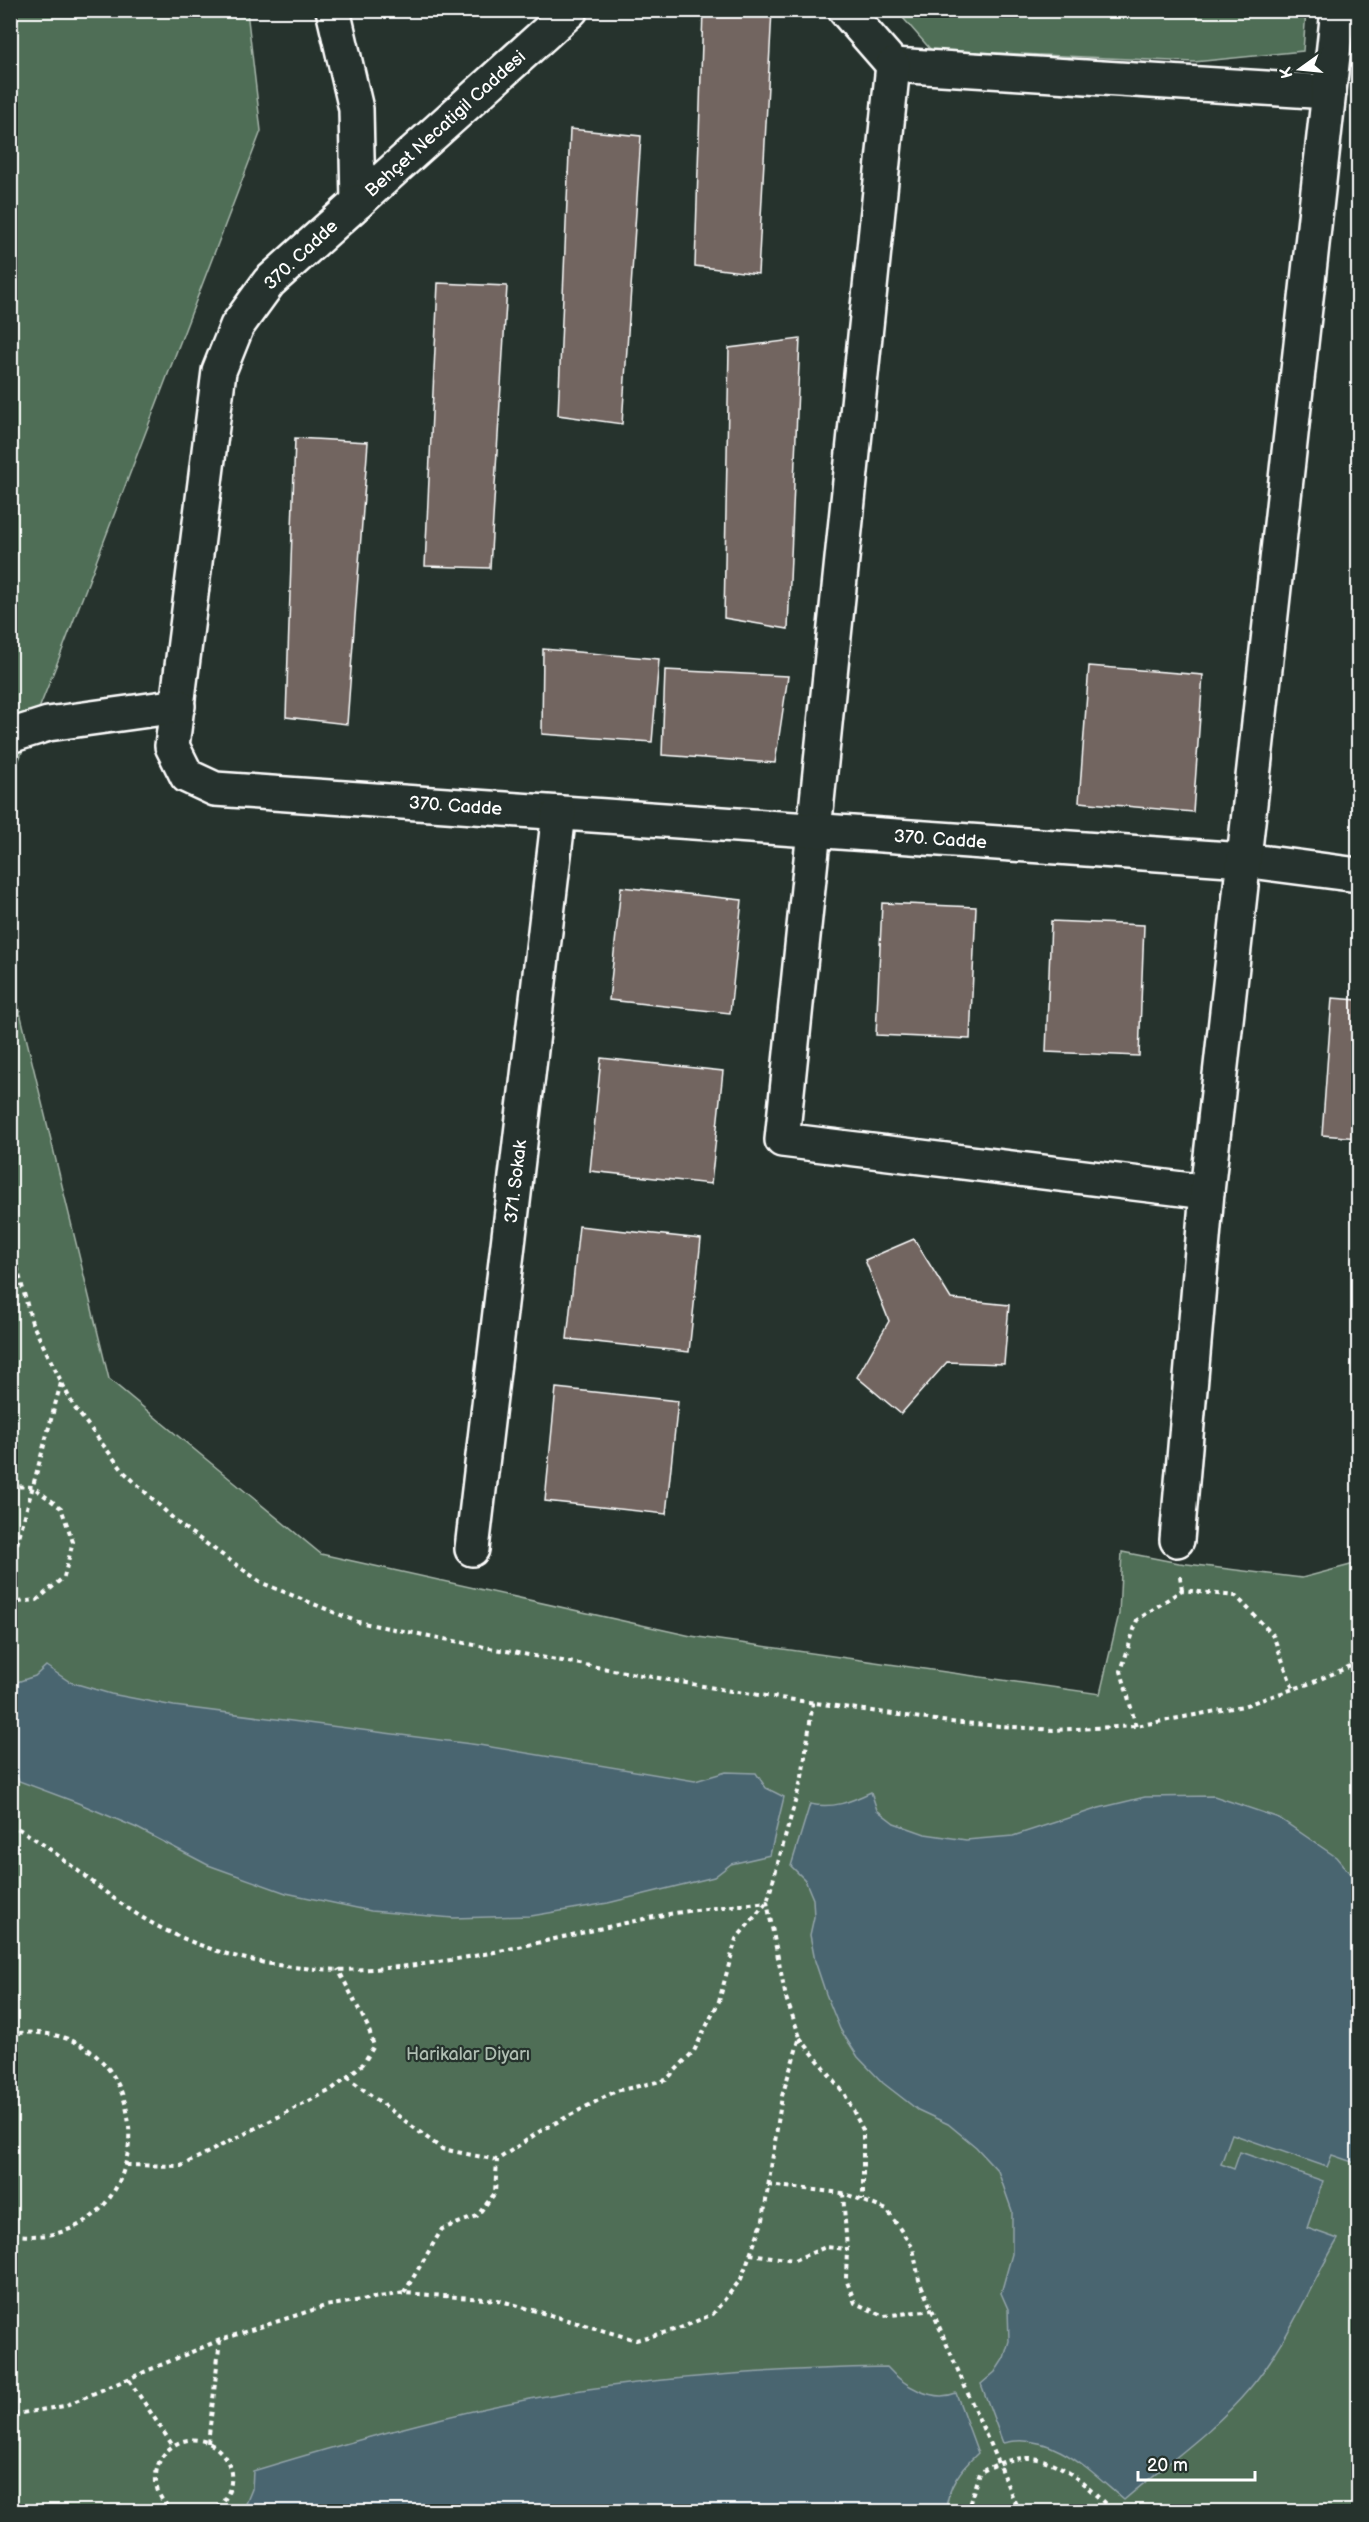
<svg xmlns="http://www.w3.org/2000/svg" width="1369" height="2522" font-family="'Balsamiq Sans',sans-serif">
<rect width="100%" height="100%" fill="#26332d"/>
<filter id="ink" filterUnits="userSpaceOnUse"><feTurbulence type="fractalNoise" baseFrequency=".0167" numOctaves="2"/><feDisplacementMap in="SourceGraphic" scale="12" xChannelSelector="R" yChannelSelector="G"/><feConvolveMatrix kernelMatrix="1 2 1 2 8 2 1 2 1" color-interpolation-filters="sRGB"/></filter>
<g filter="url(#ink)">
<path fill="#4f6e57" stroke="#a7b6ab" stroke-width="1.5" d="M11,11h236l14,120 -196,512 -54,137z
M897,11h409l-3,40 -109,11 -263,-12z
M10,971l99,408 212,175 370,82 409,58 19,-80 3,-62 57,11 123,15 56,-15v948h-1347z"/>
<path fill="#49656f" stroke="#92a3a9" stroke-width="1.5" d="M46,1666l24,16 41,12 63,12 305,39 216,36 31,-9 30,1 10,15 18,9 -14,58 -39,9 -17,13 -106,26 -77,13 -78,2 -82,-7 -85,-18 -78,-28 -71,-37 -59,-25 -59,-22 -8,-13v-84l24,-8z
M871,1792l6,18 17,13 31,11 41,6 47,-4 86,-28 46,-11 69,-1 65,22 57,39 22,26v281l-26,-9 -5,12 -95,-33 -11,30 13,5 6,-17 83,29 -16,47 31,11c-30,50 -50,104 -88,149 -36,43 -83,75 -126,112 -35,-29 -71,-69 -121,-57l-22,-59 14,-12 9,-14 5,-17 -1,-32 -7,-16 11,-39v-43l-14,-40 -22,-24 -28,-23 -30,-14 -35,-27 -25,-26 -18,-28 -14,-35 -11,-33 -5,-26 4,-18 -1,-18 -8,-19 -14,-14 19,-62c23,5 40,-2 61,-12z
M887,2367c16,18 45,36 69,26l22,60c-17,16 -31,34 -32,58h-703l9,-22 1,-18c109,-33 222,-65 335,-82 99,-14 199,-20 299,-22z"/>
<path fill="#726560" stroke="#fff" stroke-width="1.5" d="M703,10h69l-14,264 -63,-8z
M570,129l71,7 -19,288 -64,-9z
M438,283l69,3 -17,282 -65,-2z
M800,339l-12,290 -64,-11 5,-270z
M295,438l73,4 -21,282 -61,-7z
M543,649l116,10 -7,83 -110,-8z
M1089,666l114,9 -10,137 -114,-10z
M665,670l123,6 -13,87 -113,-8z
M621,887l121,13 -12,113 -121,-13z
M882,903l94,4 -6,132 -94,-4z
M1051,921l93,4 -5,131 -93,-4z
M1332,998l26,2v138l-36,-3z
M601,1058l122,13 -12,113 -121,-13z
M579,1226l122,13 -12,113 -122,-13z
M914,1239l37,60 58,6 -5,59 -57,-2 -46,52 -44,-37 32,-56 -24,-61z
M556,1388l122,13 -12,113 -121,-13z"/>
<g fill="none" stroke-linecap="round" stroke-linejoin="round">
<g stroke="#fff" stroke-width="38">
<g id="minor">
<path id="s1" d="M333,10l23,99 2,93 213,-192"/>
<path d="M845,10l48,55 436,27"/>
<path d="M893,65l-111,1075 425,52"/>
<path id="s2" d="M358,202l-89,80 -32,44 -18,45 -47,375 15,30 28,13 1029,71 114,15"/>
<path d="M10,736l38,-12 130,-18"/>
<path d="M1177,1540l30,-348 131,-1182"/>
<path id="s3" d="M472,1549l87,-736"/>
</g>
</g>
<path stroke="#fff" stroke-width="4" stroke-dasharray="4.5 4.5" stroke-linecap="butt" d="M10,1241l22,82 42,84 50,65 56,53 82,58 96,39 137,27 236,42 218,31 104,8 83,-4 107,-20 68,-23 47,-20
M10,1486l23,1 28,21 12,34 -9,35 -27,23 -27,3
M10,1570l51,-187
M1180,1576l2,14
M1136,1726l-15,-55 16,-51 45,-30 54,6 37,39 20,54
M10,1824c54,29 95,75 149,103 165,84 327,24 495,-10 37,-8 76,-10 113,-15l19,96 14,39 -18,59 -19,124 -22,59 -28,35 -35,15 -42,11 -138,-40 -94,-7 -79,13 -105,34 -156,66 -54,9
M10,2034c162,-22 156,226 0,200
M800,2038l44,55 19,37v70
M347,2077l95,72 55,11 45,-30 74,-39 50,-11 28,-29 25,-50 17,-62 31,-37 35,-125 11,-75
M126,2165l55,1 150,-76 32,-26 11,-18 -6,-19 -30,-58
M768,2185l75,8 44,17 26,38 6,32 100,232
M843,2193l4,56 -1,30 9,24 29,13 48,-6
M750,2254l44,6 32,-13 21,2
M404,2293l38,-64 35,-13 18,-23 2,-33
M129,2380l44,66
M208,2443l12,-103
M175,2512c-12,-8 -20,-20 -19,-35 0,-11 5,-21 13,-28 37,-32 91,24 44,63
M967,2512l12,-39c62,-35 90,-3 135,39
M1352,2512l6,-6"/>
<use href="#minor" stroke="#26332d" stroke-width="33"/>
</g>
</g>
<g text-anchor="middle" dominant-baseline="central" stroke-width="4.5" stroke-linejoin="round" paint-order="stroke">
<g font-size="18" fill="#fff" stroke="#26332d">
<text stroke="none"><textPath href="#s1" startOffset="312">Behçet Necatigil Caddesi</textPath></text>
<text transform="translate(301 255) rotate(-43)">370. Cadde</text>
<text stroke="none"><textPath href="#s2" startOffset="906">370. Cadde</textPath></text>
<text stroke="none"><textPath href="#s2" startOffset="1392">370. Cadde</textPath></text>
<text stroke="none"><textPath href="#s3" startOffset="370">371. Sokak</textPath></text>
</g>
<g font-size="18" fill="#b0beb3" stroke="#26332d">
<text x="468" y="2054">Harikalar Diyarı</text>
</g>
</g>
<rect width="1369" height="2522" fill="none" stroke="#26332d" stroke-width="36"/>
<rect x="18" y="18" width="1333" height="2486" fill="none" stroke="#fff" stroke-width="2" filter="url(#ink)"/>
<g transform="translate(1300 69) rotate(255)" stroke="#26332d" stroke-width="4.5" paint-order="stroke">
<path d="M0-4.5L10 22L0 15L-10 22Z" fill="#ffffff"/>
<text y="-9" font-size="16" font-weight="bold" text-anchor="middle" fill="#ffffff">K</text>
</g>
<path d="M1138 2471v9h117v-9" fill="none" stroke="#ffffff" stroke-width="3"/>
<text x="1147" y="2471" font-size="18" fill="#ffffff" stroke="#26332d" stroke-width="4.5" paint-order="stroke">20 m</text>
</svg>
